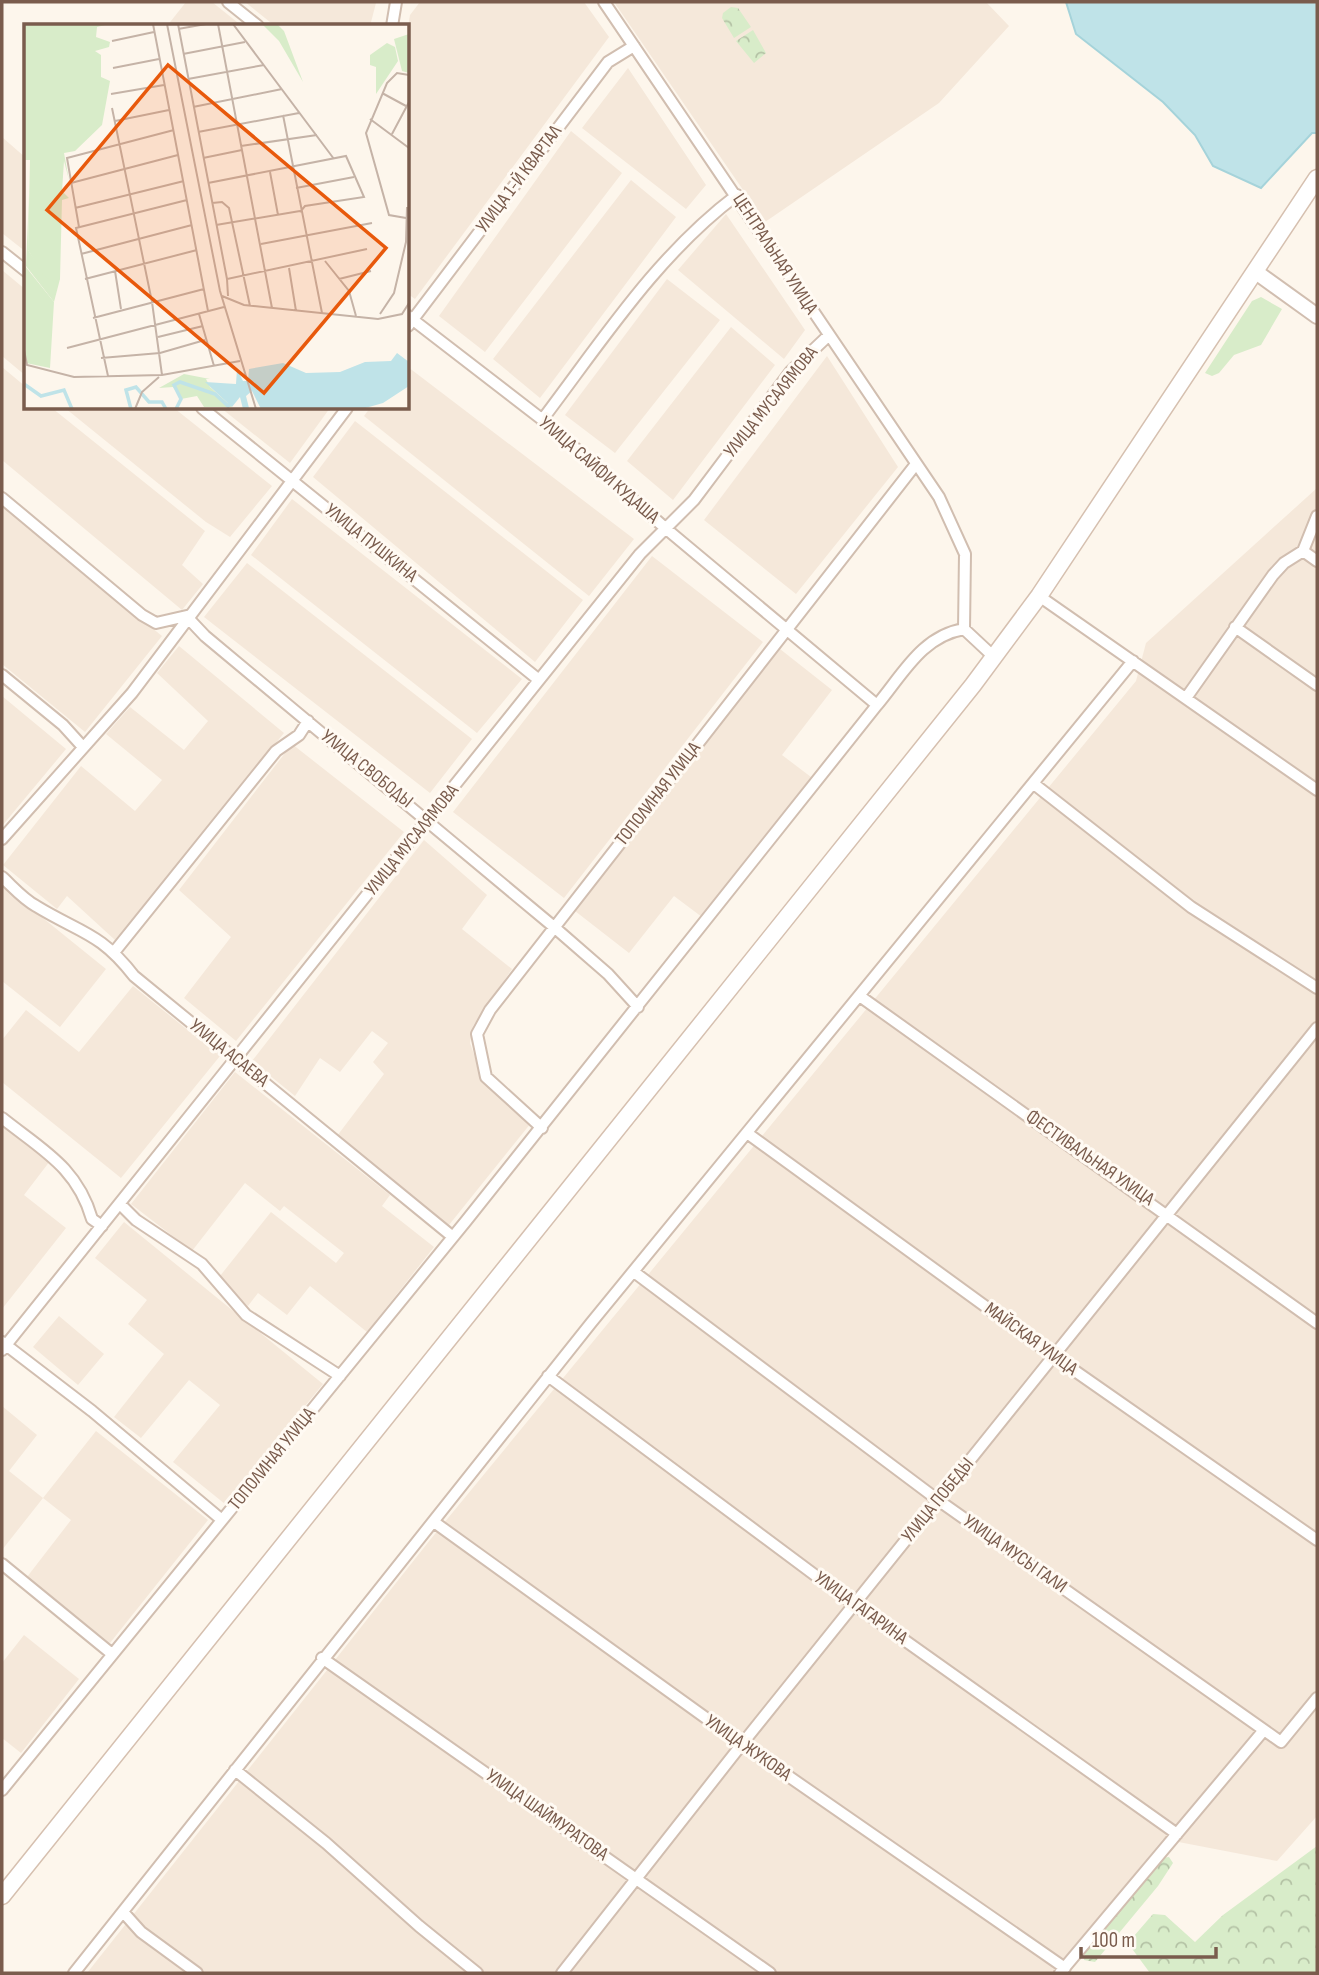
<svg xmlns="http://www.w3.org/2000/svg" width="1319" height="1975" font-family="'Sofia Sans Condensed',sans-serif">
<defs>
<pattern id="forest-crowns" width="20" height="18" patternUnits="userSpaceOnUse" patternTransform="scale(1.75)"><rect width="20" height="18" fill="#d8ecc9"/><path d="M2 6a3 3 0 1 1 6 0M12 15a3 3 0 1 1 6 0" fill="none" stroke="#b4c2a5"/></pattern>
</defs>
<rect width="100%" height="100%" fill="#fdf6ec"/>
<path fill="#f5e8da" d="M186,2h26l30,24h-75z
M245,2h125l6,1 -6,23h-95z
M420,2h164l25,35 -194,262 -7,-5v-267l2,-12z
M614,2h372l23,24 -70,77 -174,119z
M628,68l78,117 -20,24 -104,-81z
M571,131l51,42 -137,179 -46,-36z
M2,137l24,21v94l-24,-19z
M631,180l45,37 -136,181 -47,-39z
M726,214l79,116 -21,29 -106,-89z
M2,270l24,20v86l-24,-20z
M667,279l53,41 -105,133 -50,-38z
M731,327l44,38 -102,135 -46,-39z
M827,356l71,111 -102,127 -92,-74z
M2,367l24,20v21h26l153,123 -23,34 21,19 -21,26 -180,-150z
M408,367l226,172 -45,57 -225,-180 6,-8h38z
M65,408h109l98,78 -42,51 -24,-15z
M221,408h109l-40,55z
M355,421l228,179 -48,62 -222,-185z
M1317,488v1328l-40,45 -114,-22 -110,134h-966l343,-433 706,-859 10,-38z
M292,499l230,180 -45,54 -226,-178z
M2,506l160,130 -77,96 -83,-68z
M652,556l111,86 -199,256 -111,-86z
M247,563l225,176 -42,54 -226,-176z
M179,646l105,87 -169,207 -48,-44 -10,13 -54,-44 78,-99 54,45 27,-31 -56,-46 24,-27 54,43 24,-29 -51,-48z
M780,649l52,41 -50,65 29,22 -109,140 -28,-21 -45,57 -54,-42z
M2,696l64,53 -64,77z
M292,744l112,88 -168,209 -52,-43 47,-61 -52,-47z
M424,840l63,55 -25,34 50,40 -39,57 -3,17 14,40 47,40 -82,102 -112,-89 47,-62 -11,-12 15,-19 -16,-12 -32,41 -20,-14 -25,38 -43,-35z
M2,885l104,84 -46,58 -58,-46z
M133,986l87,70 -99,122 -119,-96v-42l24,-30 53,42z
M235,1072l155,123 -8,11 52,41 -67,85 -57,-46 -23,29 -29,-22 -10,13 -32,-25 55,-69 65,51 8,-10 -60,-47 -4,5 -35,-28 -53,68 -61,-47z
M2,1124l48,37 -26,34 42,33 -64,81z
M124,1222l199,162 -98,120 -52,-42 47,-57 -31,-25 -48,58 -27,-21 50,-63 -36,-30 19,-24 -52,-42z
M59,1316l45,38 -26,31 -45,-38z
M2,1406l35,29 -28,36 34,27 53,-67 112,89 -98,123 -83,-66 44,-57 -28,-22 -41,52z
M24,1635l55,44 -58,74 -19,-15v-75z"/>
<path fill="#d8ecc9" d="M1261,297l21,12 -21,36 -27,10 -15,18 -7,3 -7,-3 47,-72z"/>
<path fill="url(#forest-crowns)" d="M731,7l7,1 13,19 -17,11 -12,-20 1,-5z
M753,30l13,23 -12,10 -18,-22z
M1317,1846v127h-167l-20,-27 4,-10 19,-22 12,1 30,27 28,-27z
M1169,1857l4,6 -15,23 -63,76 -11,-2 1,-8 77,-94z"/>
<path fill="#bfe3e8" stroke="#a5d3da" stroke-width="2" d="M1066,2h251v131h-5l-51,55 -48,-22 -18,-31 -32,-33 -87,-68z"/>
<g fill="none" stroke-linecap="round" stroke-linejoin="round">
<g stroke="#d1beb0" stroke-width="14">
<path id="minor" d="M228,2l30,24
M604,2l335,495 26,57 -1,75 30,28
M392,26l4,-24
M2,252l24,19
M408,316l140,108 116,103 213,178c26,-31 45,-69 87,-76
M408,326l200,-264 26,-16
M202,408l337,272
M542,420c60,-79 115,-165 195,-225
M2,498l140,117 14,8 35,-8
M1303,551l14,-35
M1303,551l14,10
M1039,596l278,194
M188,618l17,18 349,291 54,47 30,33
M1235,627l82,58
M2,675l61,50 19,21
M1186,698l87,-123 11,-12 19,-12
M1034,784l157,123 126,81
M2,839l130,-146 215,-285
M2,877c11,10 21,22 34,29 44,27 64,26 98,70l319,261
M115,951l161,-200 23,-16 9,-14
M861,997l456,326
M2,1118c40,32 75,49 90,101l10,7
M542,1128l-56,-51 -9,-43 13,-24 426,-546
M747,1133l308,224 262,183
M120,1204l16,16 66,44 44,51 94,61
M634,1272l304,228 343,242 36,-44
M2,1342l90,69 130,109
M2,1350l638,-796 54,-54 97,-129 37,-35
M548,1376l307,229 322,229
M434,1522l308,222 323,224
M2,1564l110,90
M322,1658l448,315
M235,1770l91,73 93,83 58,47
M2,1790l464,-569 411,-516
M124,1913l17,19 56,41
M74,1973l517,-650 542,-662
M562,1973l180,-229 575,-716
M1060,1973l204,-243"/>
</g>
<g stroke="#d1beb0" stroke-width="18">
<path id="tertiary" d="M1256,272l61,44"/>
</g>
<g stroke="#d6c0b0" stroke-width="19">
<path id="secondary" d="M2,1896l971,-1211 66,-89 278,-418"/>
</g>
<use href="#minor" stroke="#fff" stroke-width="10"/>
<use href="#tertiary" stroke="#fff" stroke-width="14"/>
<use href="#secondary" stroke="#fff" stroke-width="16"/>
</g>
<g text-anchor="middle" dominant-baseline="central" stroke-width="6" stroke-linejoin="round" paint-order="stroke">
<g font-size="19" fill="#7a5c4d" stroke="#fffaf3">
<text transform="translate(519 179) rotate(-53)">УЛИЦА 1-Й КВАРТАЛ</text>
<text transform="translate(775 254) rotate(57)">ЦЕНТРАЛЬНАЯ УЛИЦА</text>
<text transform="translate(771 402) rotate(-51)">УЛИЦА МУСАЛЯМОВА</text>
<text transform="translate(599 470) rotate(41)">УЛИЦА САЙФИ КУДАША</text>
<text transform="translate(371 543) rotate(39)">УЛИЦА ПУШКИНА</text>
<text transform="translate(367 769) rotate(39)">УЛИЦА СВОБОДЫ</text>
<text transform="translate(658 794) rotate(-52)">ТОПОЛИНАЯ УЛИЦА</text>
<text transform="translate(412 840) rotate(-51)">УЛИЦА МУСАЛЯМОВА</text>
<text transform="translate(229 1053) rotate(39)">УЛИЦА АСАЕВА</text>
<text transform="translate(1090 1158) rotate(35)">ФЕСТИВАЛЬНАЯ УЛИЦА</text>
<text transform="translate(1031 1339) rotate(36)">МАЙСКАЯ УЛИЦА</text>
<text transform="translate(272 1459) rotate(-51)">ТОПОЛИНАЯ УЛИЦА</text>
<text transform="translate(938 1500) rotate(-51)">УЛИЦА ПОБЕДЫ</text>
<text transform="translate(1015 1554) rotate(35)">УЛИЦА МУСЫ ГАЛИ</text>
<text transform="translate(861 1608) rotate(36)">УЛИЦА ГАГАРИНА</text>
<text transform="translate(748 1748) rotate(35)">УЛИЦА ЖУКОВА</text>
<text transform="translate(547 1815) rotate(35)">УЛИЦА ШАЙМУРАТОВА</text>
</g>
</g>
<g transform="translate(24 24)">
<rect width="385" height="385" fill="#fdf6ec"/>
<path d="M5,171l-1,55 14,20 18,9 -6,23 -28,-36z" fill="#d8ecc9"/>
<path d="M0,0h85l-12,3 -1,10 14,5 -1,5 -14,4 6,4v22l9,4 -8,44 -27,26 -11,2 5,27 -5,-19 -2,30 7,7 -7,2 -2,79 -5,3 -11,-6 -16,-26 2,-90h-6zM238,0h15l7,7 19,51 -24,-41zM385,10v39l-7,-2 -8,-32zM363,19l8,4 3,14 -22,33v-27l-6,-2v-10zM1,242l29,36 -4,66 -24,-5z" fill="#d8ecc9"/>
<path d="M160,350l26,5h-4l4,8 22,20h-28l-7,-11 -16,3 -8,-12 -14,1z" fill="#d8ecc9"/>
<path d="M373,329l12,9v24l-26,17 -21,6h-101l-9,-18 -6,5 3,12 -6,1 -3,-12 -8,10 -27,-25 31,2 1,-15 6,12h5l1,-12 34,-6 23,10 34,-1 25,-10 26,-1z" fill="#bfe3e8"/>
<path fill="none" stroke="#bfe3e8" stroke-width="3.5" d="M0,360l17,12 23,-6 8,19M107,385l-5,-19 10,-3 13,15h13l4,7M152,385l5,-10 -7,-14 6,-3 35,12 13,12 5,-5"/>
<path fill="none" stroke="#c5b3a7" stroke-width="2" d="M129,0l55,287M143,0l53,267 36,118M154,0l49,255M194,0l54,284M209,0l101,135M154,5l28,-5M88,17l42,-9M159,30l62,-12M89,44l46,-9M164,55l76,-14M358,69l24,13M87,70l53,-9M169,83l89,-18M88,84l40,194 10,73M259,91l39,198M346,95l39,29M91,97l54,-11M174,108l101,-19M368,110l17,-32M217,122l76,-11M179,134l39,-8M246,148l8,43M47,159l107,-28M184,159l138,-27 18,41 -59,9 -5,6M272,164l58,-11M188,179l10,-1 7,6 21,98M51,184l109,-27M382,194l-17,-3 -23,-82 21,-50 10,-10 12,2M192,201l84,-14M55,203l-12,-69 107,-28M237,220l111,-21M57,230l111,-29M301,237l24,30 7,25M265,244l7,43M91,247l6,38M61,255l112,-29M315,255l32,-8M198,272l22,9 134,14 24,-5 7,-11M204,272l-1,-17 140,-30M175,290l15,52M356,290l14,-21 12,-51 1,-35M69,294l111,-29M134,313l45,-11M43,324l157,-41M0,326l3,15 47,12 88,-2 78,-14M77,334l59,-5 45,-13M84,352l-32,-148 111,-28M111,385l7,-17 17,-15"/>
<path fill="#e8590c" fill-opacity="0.15" stroke="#e8590c" stroke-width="3.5" d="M144,41l218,183 -122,145 -217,-183z"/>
<rect width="385" height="385" fill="none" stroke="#7a5c4d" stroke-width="3.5"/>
</g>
<rect width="1319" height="1975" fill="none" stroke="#7a5c4d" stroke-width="7"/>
<path d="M1081 1947v10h135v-10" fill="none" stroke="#7a5c4d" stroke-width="3.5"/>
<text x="1092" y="1947" font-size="21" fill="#7a5c4d" stroke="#fffaf3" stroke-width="5" paint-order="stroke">100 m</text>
</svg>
